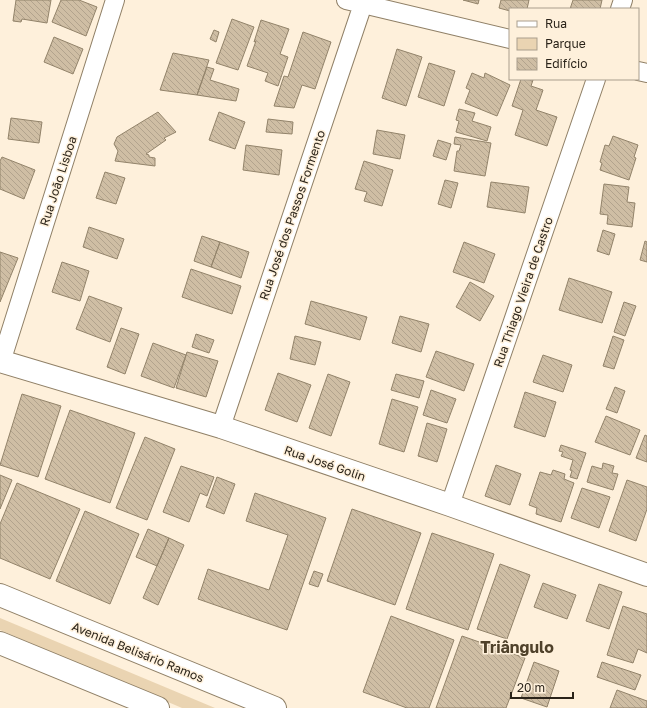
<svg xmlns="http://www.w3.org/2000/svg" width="647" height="708" font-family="'Golos Text',sans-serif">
<defs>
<pattern id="building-back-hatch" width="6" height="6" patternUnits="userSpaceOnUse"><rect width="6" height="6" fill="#cfbea4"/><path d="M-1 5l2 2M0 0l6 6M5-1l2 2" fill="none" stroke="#b2a38d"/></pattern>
</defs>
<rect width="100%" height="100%" fill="#fef0db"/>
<path fill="#ead4b2" d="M0,618l215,90h-33l-182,-78z"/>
<path fill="url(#building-back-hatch)" stroke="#92836a" d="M16,0h35l-4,23 -25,-4 -1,3 -8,-1z
M61,0h18l18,7 -11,29 -34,-14z
M463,0h16l-1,4z
M501,0h28l-2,9h-17v2l-11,-3z
M573,0h29l-2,9h-30z
M232,19l22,8 -16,43 -22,-7z
M261,20l28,9 -9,25 8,3 -10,29 -13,-5 3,-8 -21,-7 9,-25 -2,1z
M214,30l5,2 -3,10 -6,-3z
M303,32l28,10 -16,47 -13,-4 -8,23 -20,-2 10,-30 4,1z
M54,37l29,12 -10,25 -29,-12z
M397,49l25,8 -16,49 -24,-8z
M173,53l36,7 -12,35 -37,-5z
M429,63l26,8 -11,35 -26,-9z
M207,67l7,2 -4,11 29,9 -3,12 -39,-6z
M472,73l12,5 1,-5 25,12 -13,31 -32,-13 5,-13 -4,-2z
M521,79l12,1 -2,6 12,4 -7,20 21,7 -10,29 -32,-11 8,-25 -11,-4z
M459,109l16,4 -3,8 19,6 -4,14 -31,-9 3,-11 -3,-1z
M158,112l18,20 -12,6 2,2 -20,14 3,1v2l6,1v8l-40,-5 3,-10 -4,-7 3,-7z
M219,112l26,10 -10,27 -26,-9z
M11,118l31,4 -3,21 -31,-4z
M268,119l25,3 -1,12 -26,-2z
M377,130l28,5 -5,24 -27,-5z
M613,136l25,9 -4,12 2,1 -7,22 -29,-10 2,-7 -2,-1 5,-17 4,1z
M455,137l36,6 -6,33 -31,-5 3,-20h2l2,-6 -7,-1z
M438,140l13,4 -5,16 -13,-4z
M246,145l36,5 -3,25 -36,-5z
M2,157l33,13 -11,29 -24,-10v-28z
M364,161l29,9 -11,36 -18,-5 3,-9 -12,-3z
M105,172l20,6 -9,26 -20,-6z
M445,180l13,3 -7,25 -13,-4z
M491,182l38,5 -4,26 -38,-6z
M604,184l25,3 -2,15 8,1 -3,24 -25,-3 1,-9 -8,-1z
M89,227l35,12 -7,20 -34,-12z
M603,230l12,4 -6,21 -12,-4z
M202,236l18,6 -9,25 -17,-6z
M645,241l2,1v20l-7,-2z
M220,242l29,10 -8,26 -30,-11z
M464,242l31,12 -11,29 -31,-11z
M0,252l18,6 -18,44z
M62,262l27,9 -9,30 -28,-9z
M191,269l50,17 -9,28 -50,-17z
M569,278l43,14 -10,31 -43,-13z
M470,282l24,14 -14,25 -24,-14z
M89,296l33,12 -12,34 -34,-13z
M311,301l56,16 -7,23 -55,-16z
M624,302l12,4 -11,30 -11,-4z
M400,316l29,8 -8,28 -29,-9z
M121,328l18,6 -14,40 -18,-7z
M196,334l18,6 -5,13 -17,-6z
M295,336l26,6 -6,23 -25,-6z
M613,336l11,4 -10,29 -11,-3z
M153,343l33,12 -12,33 -33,-12z
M436,351l38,13 -10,27 -38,-14z
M187,352l31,9 -12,36 -30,-9z
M543,355l29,10 -9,27 -30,-10z
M278,373l33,12 -14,37 -32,-12z
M328,374l22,8 -19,54 -22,-8z
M396,374l28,7 -5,17 -28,-8z
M615,387l10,4 -8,22 -11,-4z
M431,390l25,9 -9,24 -24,-8z
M525,392l31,10 -11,35 -31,-10z
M22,394l39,12 -23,71 -38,-12z
M392,399l26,8 -14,45 -25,-8z
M70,410l65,23 -25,70 -65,-24z
M606,416l34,14 -10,25 -35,-13z
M427,423l20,6 -10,33 -19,-6z
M645,435l2,1v26l-11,-4z
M145,437l30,12 -28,71 -31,-12z
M561,445l25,8 -9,26 -7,-2 2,-6 -2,-1 3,-10 -12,-4 2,-4 -4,-1z
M603,463l11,3 -2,7 6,1 -5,16 -26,-8 5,-16 10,3z
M496,465l25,9 -11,31 -25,-9z
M181,466l33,11 -7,19 -7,-3 -11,29 -26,-10z
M553,470l12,4 -1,5 10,4 -13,39 -25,-8 1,-6 -8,-3 11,-33 11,3z
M0,475l12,5 -12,29z
M217,477l18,7 -11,30 -18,-7z
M627,480l20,7v22l-11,32 -27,-10z
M17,483l63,26 -30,70 -50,-21v-34z
M582,488l28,9 -11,31 -28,-10z
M255,493l71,25 -39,112 -89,-31 10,-30 61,21 19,-55 -42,-14z
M352,509l69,24 -26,72 -68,-24z
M85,511l54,23 -29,70 -54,-23z
M148,529l21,9 -12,28 -21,-9z
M432,533l62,21 -26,76 -62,-21z
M169,538l15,7 -26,60 -15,-7z
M500,564l30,11 -23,64 -30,-10z
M314,571l9,3 -5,13 -9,-3z
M543,583l33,12 -9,24 -33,-12z
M599,584l23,8 -13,37 -23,-8z
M623,606l24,8v39l-9,-4 -5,14 -26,-8z
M391,616l63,24 -25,68h-22l-44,-16z
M462,636l63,22 -19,50h-70z
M534,662l25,9 -12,36 -26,-9z
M602,662l39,13 -6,15 -38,-13z
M617,690l30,11v7h-37z"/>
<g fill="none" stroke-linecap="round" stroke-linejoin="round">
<g stroke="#908067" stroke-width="20">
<path id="street" d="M346,0l164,39
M620,9l3,-9
M638,71l9,2
M1,362l114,-362
M221,427l142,-423
M450,505l146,-426"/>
</g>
<g stroke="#908067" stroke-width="24">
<path id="secondary" d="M0,361l221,66 229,78 197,70"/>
</g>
<g stroke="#908067" stroke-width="24">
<path id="primary" d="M0,595l275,113
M0,643l158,65"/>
</g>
<use href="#street" stroke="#fff" stroke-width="18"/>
<use href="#secondary" stroke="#fff" stroke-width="22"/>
<use href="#primary" stroke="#fff" stroke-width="22"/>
</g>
<g text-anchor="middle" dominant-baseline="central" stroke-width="3" stroke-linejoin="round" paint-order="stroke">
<g font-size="12" fill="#2a2319" stroke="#fef0db">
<text transform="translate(58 181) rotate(-72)">Rua João Lisboa</text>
<text transform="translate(292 215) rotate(-71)">Rua José dos Passos Formento</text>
<text transform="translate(523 292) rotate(-71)">Rua Thiago Vieira de Castro</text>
<text transform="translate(325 463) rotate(19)">Rua José Golin</text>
<text transform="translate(138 652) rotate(22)">Avenida Belisário Ramos</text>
</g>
<g font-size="16" font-weight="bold" fill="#4f412a" stroke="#fef0db">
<text x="517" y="647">Triângulo</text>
</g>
</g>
<rect x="509" y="8" width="130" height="72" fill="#fef0db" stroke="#a99e8d"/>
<rect x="517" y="21" width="20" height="6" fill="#ffffff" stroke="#a99e8d"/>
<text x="545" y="28" font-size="12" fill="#2a2319">Rua</text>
<rect x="517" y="38" width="20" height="12" fill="#ead4b2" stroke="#a99e8d"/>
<text x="545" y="48" font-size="12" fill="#2a2319">Parque</text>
<rect x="517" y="58" width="20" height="12" fill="url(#building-back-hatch)" stroke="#a99e8d"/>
<text x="545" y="68" font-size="12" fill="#2a2319">Edifício</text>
<path d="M511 692v6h62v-6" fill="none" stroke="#2a2319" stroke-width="2"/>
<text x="517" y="692" font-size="12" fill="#2a2319" stroke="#fef0db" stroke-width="3" paint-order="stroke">20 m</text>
</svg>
